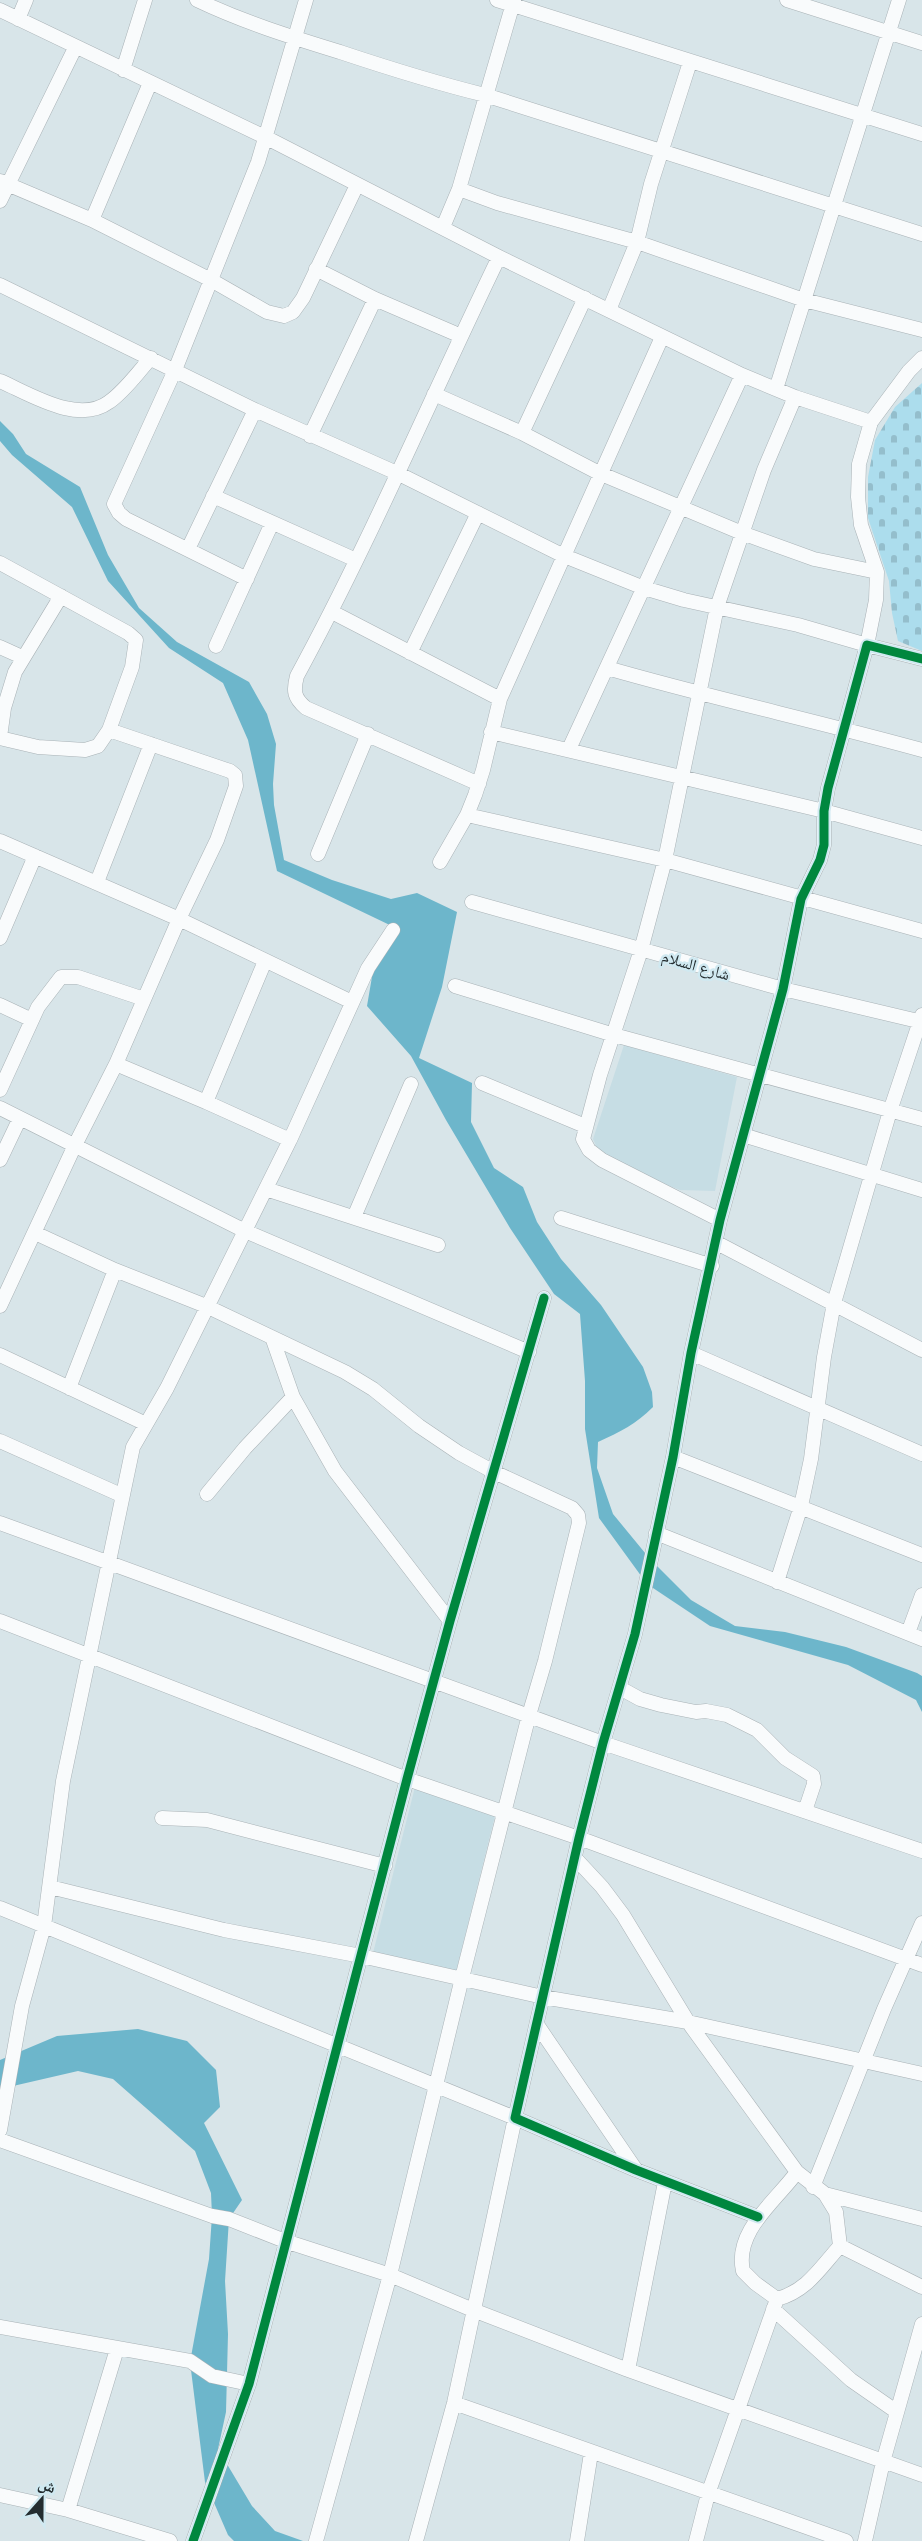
<svg xmlns="http://www.w3.org/2000/svg" width="922" height="2541" font-family="Lora,'Noto Naskh Arabic',serif">
<defs>
<pattern id="cemetery-stones" width="16" height="16" patternUnits="userSpaceOnUse" patternTransform="scale(1.5)"><rect width="16" height="16" fill="#acdded"/><path d="M2 7V4a2 2 0 0 1 4 0v3zM10 15v-3a2 2 0 0 1 4 0v3z" fill="#94becc"/></pattern>
</defs>
<rect width="100%" height="100%" fill="#d8e5e9"/>
<path fill="#c6dde4" d="M624,1045l113,32 -22,114 -35,-1 -26,-10 -56,-30 -5,-11z
M415,1787l81,25 -40,160 -83,-19z"/>
<path fill="url(#cemetery-stones)" d="M922,383v268l-24,-10 -6,-28 -3,-32 -21,-63v-41l7,-37 20,-33z"/>
<path fill="#6db6cb" d="M0,421l13,13 13,20 54,33 28,68 31,53 38,34 72,40 18,32 9,30 -3,40 1,21 10,55 48,20 59,19 26,-6 40,19 -15,75 -23,71 53,25 -1,39 23,46 29,19 14,35 24,37 40,46 42,62 9,25 1,15c-17,17 -33,25 -55,35l-1,26 16,46 37,45 41,41 44,26 50,6 61,15 71,26 5,3v36l-6,-12 -68,-35 -138,-39 -63,-42 -48,-66 -14,-89v-48l-5,-67 -26,-20 -44,-66 -64,-108 -35,-64 -44,-50 7,-41 22,-37 -119,-57 -29,-131 -25,-57 -54,-35 -61,-67 -36,-74 -60,-52 -12,-14z
M138,2029l49,12 29,29 4,37 -16,16 38,77 -13,19 -4,62 3,53 -2,78 -8,37 34,57 23,25 28,10h-69l-6,-6 -23,-53 -15,-120 19,-103 3,-43 -1,-23 -16,-42 -82,-72 -35,-8 -78,18v-29l57,-24z"/>
<g fill="none" stroke-linecap="round" stroke-linejoin="round">
<g stroke="#a9b2b6" stroke-width="15">
<path id="minor" d="M197,0c46,22 94,37 143,52 48,16 96,31 145,43l437,139
M497,0l425,134
M787,0l135,43
M0,10l267,128 232,119 243,118 53,22 76,25
M18,19l8,-19
M123,70l22,-70
M0,181l92,39 119,60 56,32 17,4 9,-4 10,-14 54,-113
M459,189l38,14 140,39 167,58 118,30
M0,201l75,-153
M92,220l58,-137
M443,227l16,-38 55,-189
M316,269l59,30 86,37
M0,285l255,125 144,64 163,81 82,33 40,12 114,25 69,20 9,-45 1,-28 -16,-47 -3,-28 1,-33 12,-42 38,-51 13,-13
M609,310l28,-68 14,-58 39,-122
M0,381c30,13 78,44 109,21 16,-11 29,-30 42,-44
M776,389l123,-389
M434,394l88,39 77,40 143,60 72,26 63,13
M522,433l63,-135
M310,436l65,-137
M213,496l143,64
M188,549l67,-139
M0,563l128,70 8,7 -4,27 -23,63 -11,16 -13,4 -47,-3 -38,-9
M247,579l-121,-60 -7,-6 -5,-9 61,-134 83,-208 48,-162
M332,612l168,87
M216,646l56,-123
M0,647l22,10
M410,653l68,-140
M607,668c104,30 210,53 315,82
M491,732l333,79 98,27
M0,737l4,-29 11,-36 46,-76
M569,749l173,-374
M479,784l-173,-76c-12,-10 -13,-17 -9,-32 74,-136 134,-279 202,-419
M467,815l198,45 257,71
M0,841l179,78 173,83
M318,854l50,-120
M440,862l27,-47 8,-20 8,-25 17,-71 162,-362
M97,882l54,-138
M472,902l311,87 139,33
M0,938l35,-82
M455,986l159,49 308,84
M0,1005l32,15
M116,1064l90,38 59,-141
M482,1083l103,43
M0,1090l38,-83 23,-30h17l66,22
M206,1102l84,38
M0,1108l245,123 284,121
M743,1135l179,55
M0,1160l20,-42
M266,1189l172,56
M354,1217l57,-133
M561,1218l151,48
M720,1220l-118,-60 -13,-10 -6,-11 17,-64 41,-125 24,-90 52,-253 47,-137 31,-73
M35,1233l80,37 91,36 139,66 28,17 46,37 40,27 35,19 78,36 6,7 1,8 -34,138 -16,54 -67,263 -72,297 -74,266
M717,1243l205,107
M0,1306l75,-161 41,-81 63,-145 38,-79 19,-54 -1,-11 -5,-4 -121,-41
M273,1340l20,57 42,74 115,150
M691,1353l231,101
M0,1355l146,69
M69,1388l46,-118
M0,1441l121,54
M673,1457l249,98
M207,1494l38,-46 48,-51
M0,1523l603,220 319,108
M656,1533l266,106
M777,1582l24,-76 10,-47 13,-102 10,-54 56,-192 32,-96
M0,1621l407,158 172,59 343,127
M908,1633l14,-38
M620,1688l20,11 21,6 35,7 10,-1 21,4 30,15 28,28 28,18 1,8 -9,27
M162,1818l45,2 178,46
M576,1859l26,28 21,28 65,107 109,150 28,22 97,25
M50,1887l174,43 137,26 182,41 145,25 234,52
M0,1908l515,210 -61,285 -38,138
M538,2026l98,144
M0,2130l22,-124 22,-80 19,-145 70,-334 34,-59 123,-248 78,-172 25,-38
M0,2140l212,76 17,3 56,22 105,34 83,35 155,60 294,105
M797,2172c-21,29 -63,59 -54,99l12,12 22,16c30,-8 43,-31 63,-53
M813,2187l71,-178 38,-86
M825,2194l11,18 4,34 82,41
M758,2217l-122,-47 -121,-52 64,-280 24,-95 32,-109 38,-177 18,-104 29,-133 63,-231 18,-90 19,-39 4,-15v-34l4,-23 39,-143 55,14
M773,2309l78,71 46,32
M0,2327l190,34 22,15 37,8
M628,2370l37,-188
M454,2403l392,138
M0,2495l68,15 102,31
M68,2510l49,-161
M193,2541l56,-157 158,-605 43,-158 94,-323
M577,2541l14,-88
M696,2541l12,-47 69,-195
M865,2541l18,-79 39,-138"/>
</g>
<use href="#minor" stroke="#f9fbfc" stroke-width="14"/>
<g stroke="#d0e9f1" stroke-width="13">
<path id="cycleway" d="M758,2217l-122,-47 -121,-52 64,-280 24,-95 32,-109 38,-177 18,-104 29,-133 63,-231 18,-90 19,-39 4,-15v-34l4,-23 39,-143 55,14
M193,2541l56,-157 158,-605 43,-158 94,-323"/>
</g>
<use href="#cycleway" stroke="#00873e" stroke-width="9"/>
</g>
<g text-anchor="middle" dominant-baseline="central" stroke-width="5" stroke-linejoin="round" paint-order="stroke">
<g font-size="16" fill="#242d30" stroke="#d0e9f1">
<text transform="translate(696 965) rotate(16)">شارع السلام</text>
</g>
</g>
<g transform="translate(42 2499) rotate(21)" stroke="#d0e9f1" stroke-width="4.5" paint-order="stroke">
<path d="M0-4.5L10 22L0 15L-10 22Z" fill="#242d30"/>
<text y="-9" font-size="16" font-weight="bold" text-anchor="middle" fill="#242d30">ش</text>
</g>
</svg>
